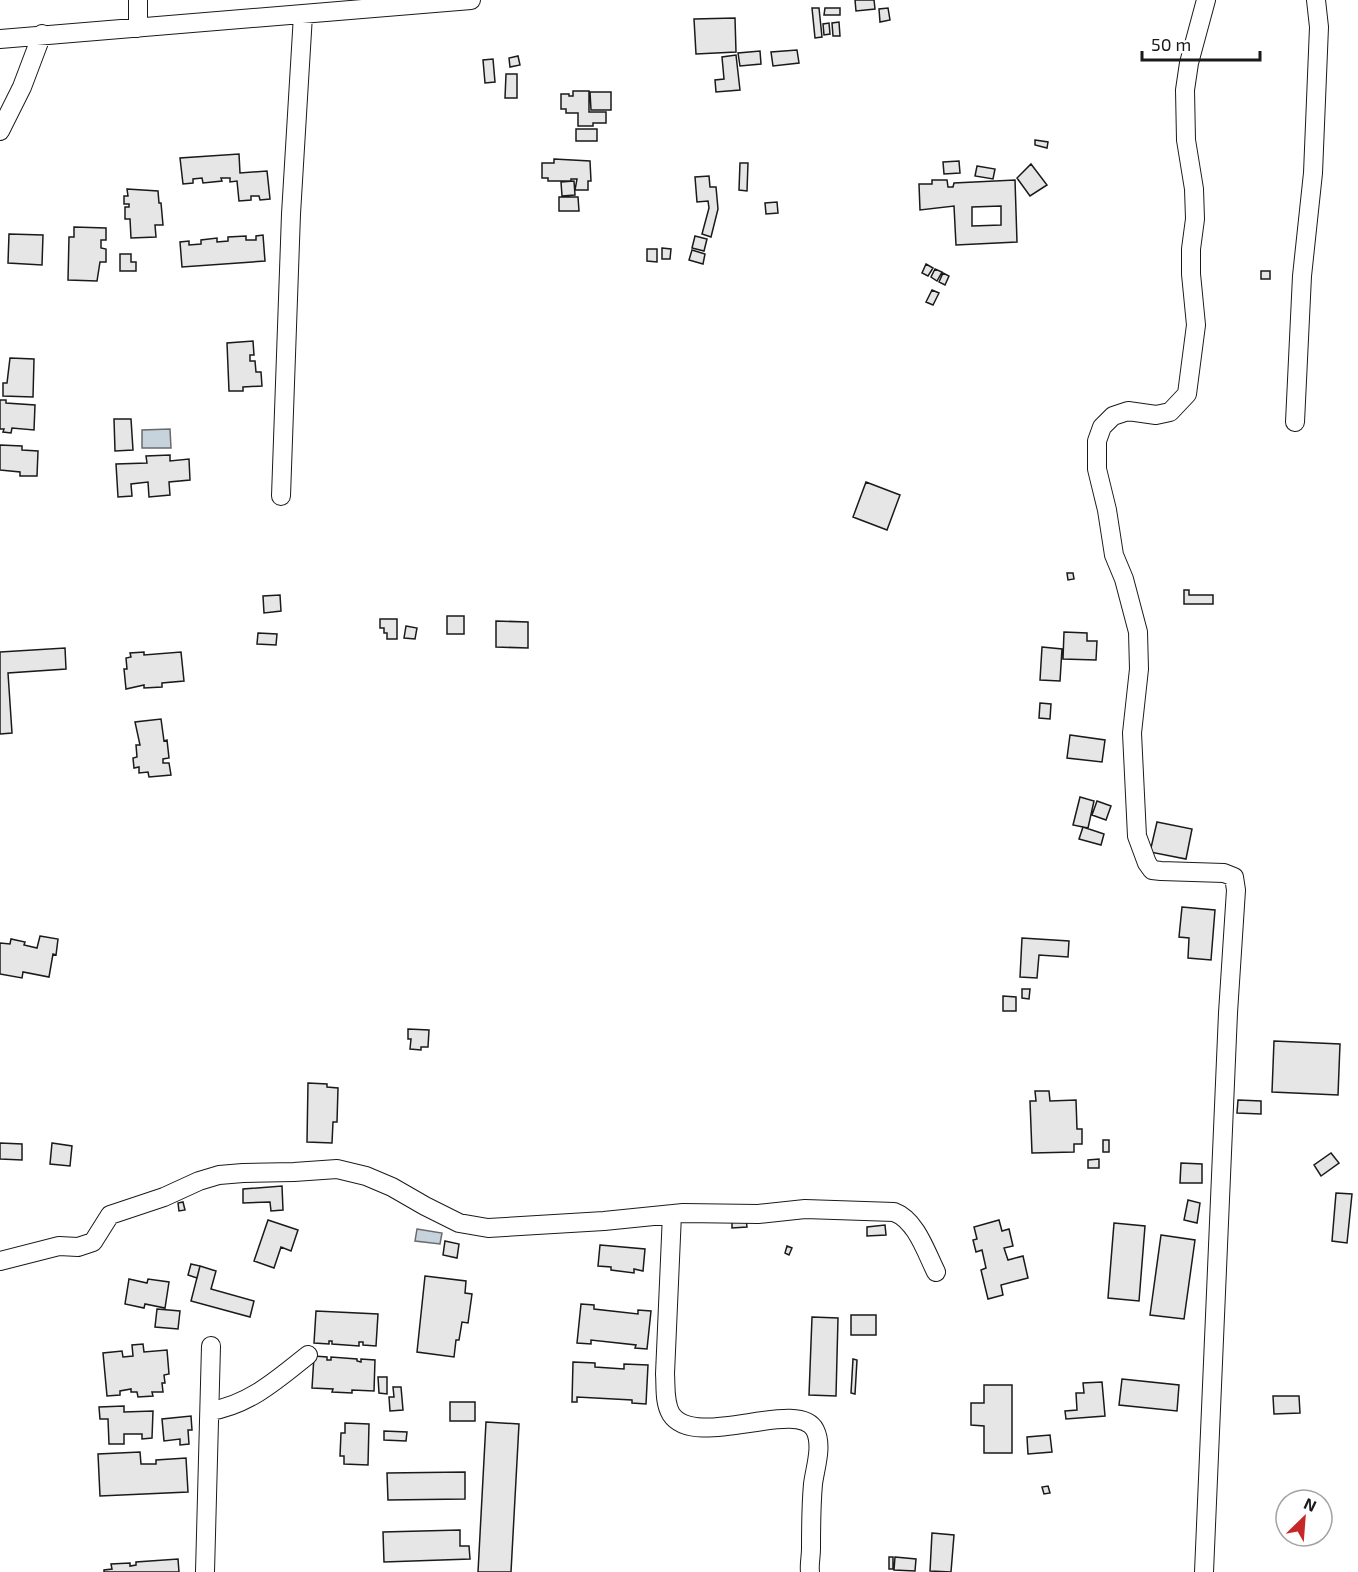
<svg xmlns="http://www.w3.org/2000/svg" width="1358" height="1572" font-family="'Exo 2',sans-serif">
<rect width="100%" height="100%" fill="#fff"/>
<path fill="#c6d2dc" stroke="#6a6a6a" stroke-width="1.5" d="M170,429l1,19h-29v-18z
M417,1229l25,4 -2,11 -25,-3z"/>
<path fill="#e6e6e6" stroke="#1a1a1a" stroke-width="1.5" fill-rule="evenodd" d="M855,0h19l1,9 -19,2z
M812,8h7l3,29 -7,1z
M825,8h15v7h-16z
M888,8l2,12 -10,2 -1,-13z
M735,18l1,34 -40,2 -2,-35z
M839,22l1,14h-7l-1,-13z
M829,23l1,11 -6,1 -1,-11z
M797,50l2,13 -26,3 -2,-14z
M760,51l1,13 -21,2 -2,-13z
M736,55l4,35 -24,2 -1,-12 9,-1 -2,-22z
M518,56l2,9 -10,2 -1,-9z
M493,59l2,23 -10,1 -2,-23z
M506,74h11v24h-12z
M573,91h16v21h17v11h-13v3h-15v-13h-12v-4h-5v-15h8v2h4z
M590,92h21v18h-20z
M576,129h21v12h-21z
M1035,140l13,2 -1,6 -12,-3z
M239,154l1,19 27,-2 3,28 -10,1 -1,-4h-8v4l-12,1 -2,-20 -7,1v-4h-9l1,3 -19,2 -1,-5 -9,1v4l-10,1 -3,-26z
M554,159l36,2 1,20h-3v9h-13l2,-11h-6v2h-23v-3h-6v-15h12z
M959,161l1,12 -16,1 -1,-12z
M740,163h8l-1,28 -8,-1z
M1031,164l16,21 -17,11 -13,-18z
M977,166l18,3 -2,10 -18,-3z
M709,176l1,11h6l2,22 -7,28 -9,-3 7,-26 -1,-7 -11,1 -2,-25z
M932,180h15l1,7h5l1,-4 61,-3 2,62 -61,3 -2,-39 -34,4 -1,-26h13zM1001,206v19l-29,1v-19z
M574,181l1,14 -13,1 -1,-14z
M127,189l31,2 1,12h2l2,22h-8l1,12 -25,1 -1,-19h-5v-12h4v-3h-5v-8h4z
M559,197h19l1,14h-20z
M777,202l1,11 -12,1 -1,-11z
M74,227l32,1v12h-5v8l5,1v13h-6l-3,19 -29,-1 1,-43h5z
M9,234l34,1 -1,30 -34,-2z
M263,235l2,26 -83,6 -2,-25 9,-1v4l12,-1v-4l16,-2v4l11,-1v-4l18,-1v4h10v-4z
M695,236l12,3 -3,12 -12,-3z
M662,248l9,1 -1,10h-8z
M647,249h10v13l-10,-1z
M692,250l13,4 -2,10 -14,-4z
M120,254h11v8h5v9h-16z
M926,264l7,4 -5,8 -6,-3z
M935,269l7,3 -5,9 -6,-4z
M1261,271h9v8h-9z
M943,273l6,3 -4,9 -6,-3z
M932,290l7,3 -6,12 -7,-3z
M253,341l1,14h-4v6h5l1,11h5l1,14 -19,1v4h-14l-2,-48z
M10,358l24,1 -1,38 -30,-1v-13h4z
M0,400h6v3l29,2 -1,25 -22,-2 -1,5 -8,-1 1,-3h-4z
M114,419h17l2,31 -18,1z
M0,445l22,1v4l16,1 -1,25h-17v-4l-20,-2z
M170,455v6l19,-2 1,21 -21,2 1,13 -21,2 -1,-15 -17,2 1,12 -14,1 -2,-33 31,-1 -1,-7z
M866,482l34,13 -13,35 -34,-13z
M1067,573h6l1,6 -6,1z
M1184,590h5v5h24v9h-29z
M280,595l1,16 -17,2 -1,-17z
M447,616h17v18h-17z
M380,619h17v20h-10v-6h-3v-5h-4z
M496,621l32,1v26l-32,-1z
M406,626l11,2 -2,11 -11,-1z
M1064,632l23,1v8h10l-1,19 -33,-1z
M258,633l19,1 -1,11 -19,-1z
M1042,647l20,2 -2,32 -20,-1z
M65,648l1,21 -58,4 4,60 -12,1v-82z
M144,652v3l37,-3 3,29 -22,2v4l-18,1v-3l-18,4 -2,-20h3l-1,-11 5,-1 -1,-4z
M1040,703l11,1 -1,15 -11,-1z
M161,719l3,22 3,-1 2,18 -6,1v4h6l2,12 -22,2 -1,-5 -9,1v-6l-5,1 -1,-10 4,-1 -1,-12h4l-5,-23z
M1070,735l35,5 -3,22 -35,-4z
M1080,797l14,4 -6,27 -15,-3z
M1097,801l14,5 -5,14 -14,-5z
M1157,822l35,7 -6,30 -36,-7z
M1083,827l21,7 -3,11 -22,-6z
M1182,907l33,3 -4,50 -23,-2 1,-20 -10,-1z
M40,936l18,3 -2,16 -3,-1 -4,23 -26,-5 -1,6 -22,-4v-31l10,1 1,-5 14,3 -1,3 13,3z
M1022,938l47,3 -1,16 -29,-2 -2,23 -17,-1z
M1022,989h8l-1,10 -7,-1z
M1003,996l13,1v14h-13z
M408,1029l21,1 -1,17h-7v3l-11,-1 1,-10h-3z
M1274,1041l66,3 -2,51 -66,-3z
M308,1083l19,1v3l11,1 -1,34h-4l-1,21 -25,-1z
M1035,1091h14l1,10 26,-1 1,29h5v15h-8v8l-42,1 -2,-52h6z
M1238,1100l23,1v13l-24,-1z
M1103,1140h6v12h-6z
M0,1143l22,1v16l-22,-1z
M52,1143l20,3 -2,20 -20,-2z
M1331,1153l8,10 -18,13 -7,-11z
M1099,1159v9h-11v-8z
M1181,1163l21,1v19h-22z
M282,1186l1,24 -12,1 -1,-9 -27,1v-14z
M1336,1193l16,1 -5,49 -15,-2z
M1188,1200l12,3 -3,20 -13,-3z
M183,1202l2,8 -6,1 -1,-8z
M746,1219l1,8 -15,1v-8z
M268,1220l30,10 -7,21 -10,-4 -7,21 -20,-7z
M999,1220l3,11 7,-2 4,17 -9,2 4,12 15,-4 5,22 -27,7 2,10 -15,4 -7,-29 5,-2 -4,-18 -6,2 -3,-12 4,-1 -3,-12z
M1114,1223l31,3 -6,75 -31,-3z
M885,1225l1,10 -19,1v-9z
M1161,1235l34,5 -11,79 -34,-4z
M445,1241l14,3 -2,14 -14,-3z
M600,1245l45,4 -2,22 -9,-2v4l-23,-3v-3l-13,-1z
M787,1246l5,2 -3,7 -4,-2z
M191,1264l9,2 -3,12 -9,-3z
M200,1266l16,5 -5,18 43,12 -4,16 -59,-16z
M425,1276l41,5 -1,12 7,1 -4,29 -6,-1 -3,18h-3l-2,17 -37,-5z
M129,1279l18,4 1,-4 21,3 -4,26 -20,-4 -1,4 -19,-4z
M581,1304l13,1v4l44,5v-4l13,1 -4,38 -12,-1 1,-3 -45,-5v4l-14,-1z
M157,1309l23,2 -2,18 -23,-2z
M316,1311l62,3 -2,32 -13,-1v-3h-4v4l-27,-2v-3h-3v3l-15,-1z
M851,1315h25v20h-25z
M812,1317l26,1 -2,78 -27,-1z
M143,1344l1,8 23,-2 2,24 -5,1 1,8h-3l1,9h-11l1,4 -15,1 -1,-5h-6v-3l-11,2v4l-13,1 -4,-43 19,-2 1,6 10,-1 -1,-11z
M314,1356l13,1v3h4v-3l26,2v2l4,1v-3l14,1 -1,31 -22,-1v3l-20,-1 1,-3 -21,-1z
M853,1359l4,1 -2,34 -4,-1z
M573,1362l22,1v4l29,2v-5l24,1 -2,39 -14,-1v-3l-55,-3v5h-5z
M378,1377h9v17l-8,-1z
M1122,1379l57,6 -2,26 -58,-6z
M1102,1382l3,34 -39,3 -1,-8 12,-1 -1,-17h8l-1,-10z
M984,1385h28v68h-28v-27l-13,-1v-22h13z
M393,1387h8l2,23 -13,1 -1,-14h5z
M1273,1396h26l1,17 -26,1z
M450,1402h25v19h-25z
M124,1406v6l29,-1 -1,27 -10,1v-5h-18v10h-15l-1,-25h-8l-1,-12z
M191,1416l1,14h-4l1,14 -9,1v-6l-16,2 -2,-22z
M486,1422l33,2 -8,148h-33z
M345,1423l24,1 -1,41 -24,-1v-8h-4l1,-23h4z
M384,1431l23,1 -1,9 -22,-1z
M1050,1435l2,17 -24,2 -1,-17z
M140,1452l1,12h15v-4l30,-2 2,34 -88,4 -2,-42z
M465,1472v27l-77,1 -1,-27z
M1048,1486l2,7 -6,1 -2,-7z
M460,1530v16h9l1,13 -86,3 -1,-30z
M932,1533l22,2 -3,37 -21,-1z
M889,1557h4v12h-4z
M895,1557l21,2 -1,12 -21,-1z
M178,1559l1,13h-75v-2l8,-1 -1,-5 19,-1v3l6,-1v-3z"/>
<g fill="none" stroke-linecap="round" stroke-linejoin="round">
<g stroke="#1a1a1a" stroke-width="20">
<path id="minor" d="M138,0v28
M0,39l471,-39
M0,131l22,-44 20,-53
M1295,422l7,-146 11,-103 6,-146 -3,-27
M281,496l10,-282 12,-199
M672,1214l-7,160c1,13 -1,28 6,40 24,37 127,-17 144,16 8,16 0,38 -2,54 -2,22 -2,43 -2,65 0,8 -2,15 -1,23
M0,1261l59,-15 19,1 15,-5 17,-27 54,-18 35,-16 20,-6 24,-2 51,-1 43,-3 29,7 26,11 33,19 34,17 29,5 116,-7 79,-8 75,1 47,-5 89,3c22,8 32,40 42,60
M210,1411c39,-6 68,-32 98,-56
M205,1572l6,-226
M1204,1572l24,-559 8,-123 -2,-13 -10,-4 -63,-2 -9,-1 -5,-7 -10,-27 -5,-103 7,-64 -1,-37 -14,-53 -10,-24 -7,-45 -10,-41v-28l5,-14 11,-11 15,-5 28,4 14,-3 17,-18 9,-69 -5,-51v-25l4,-30 -1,-30 -8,-49 -1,-50 4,-27 17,-63"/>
</g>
<use href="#minor" stroke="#fff" stroke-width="18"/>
</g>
<g transform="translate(1304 1518) rotate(25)"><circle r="28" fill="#ffffff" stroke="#a3a3a3" stroke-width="1.5"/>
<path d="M0-4.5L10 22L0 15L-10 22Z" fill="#c62828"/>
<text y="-9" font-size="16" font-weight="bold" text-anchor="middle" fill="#1a1a1a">N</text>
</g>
<path d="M1142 51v9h118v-9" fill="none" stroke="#1a1a1a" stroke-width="3"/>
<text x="1151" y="51" font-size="18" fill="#1a1a1a" stroke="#ffffff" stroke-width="4.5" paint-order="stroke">50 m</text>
</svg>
